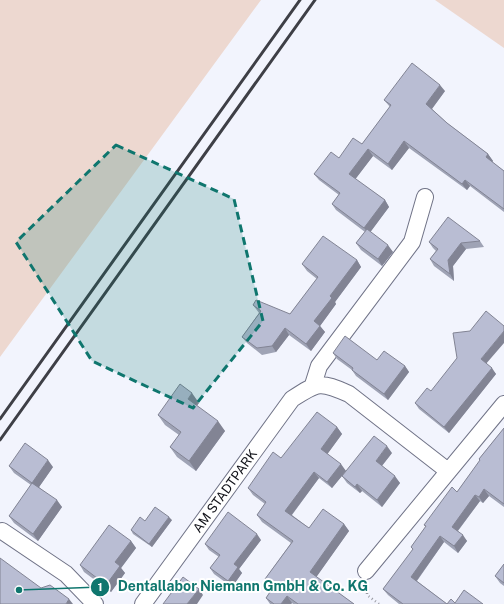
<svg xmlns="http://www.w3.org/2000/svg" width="504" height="604" font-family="'Public Sans',sans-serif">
<rect width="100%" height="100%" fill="#f2f4fd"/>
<path fill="#edd8d0" d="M0,0h261l-261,357z
M435,0h69v48z"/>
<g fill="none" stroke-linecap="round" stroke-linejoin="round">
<g stroke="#707387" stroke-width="18">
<path id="minor" d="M313,385l6,-19 93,-124 13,-45
M2,531l64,43 29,30
M366,571l138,-167
M143,604l149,-205c26,-17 28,-18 57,-5l99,77"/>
</g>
<path stroke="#9a9ca4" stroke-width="2.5" stroke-dasharray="1 3" stroke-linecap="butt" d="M367,589v6l12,9"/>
<use href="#minor" stroke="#fff" stroke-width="16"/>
<path stroke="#3e3f46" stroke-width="3" d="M0,419l300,-419
M0,440l315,-440"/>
</g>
<path fill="#9fa3b5" d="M445,91l-13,18 15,14 41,31 5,7 -1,1 12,9v41l-34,-26 -3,4 -58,-42 -17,22 -19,-14 -18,23 30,21 4,7 -19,25 23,20 -11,14 -21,-16 -5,-7 9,-11 -29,-22 -4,-6 7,-9 -20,-15 -5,-6 25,-16 23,-14 28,-37 -6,-7z
M480,241l4,6 -18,2 -13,17 1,15 -20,-15 -4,-7 6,-8 -3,-3 -4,-6z
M357,260l4,7 -26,35 1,2 -16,22 5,6 -14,19 -22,-16 -13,17 -14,3 -15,-12 -5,-6 17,-24 -6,-8 37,9 27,-35 -10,-8 -5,-7z
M333,353l44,7 28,6 4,6 -21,28 -32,-24 -4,-6 -15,-11z
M487,364l9,10 -47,59 -30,-24 -4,-6 16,-12z
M199,403l-2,3 28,25 -29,40 -19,-14 -7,-10 9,-12 -14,-10 -7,-10z
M337,427l5,7 -15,20 19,17 -14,17 -13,-10 -27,37 17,13 35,-4 5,7 -33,46 38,27h-61l-1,-1 -1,1h-21l-4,-6 7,-9 -3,-3 -5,-7 26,-36 -29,-21 -5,-7 8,-11 -12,-9 -5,-7 33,-30z
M504,428v79l-15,-11 -6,7 -3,-2 -22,30 9,10 -9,12 -14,-11 -27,39 30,23h-48l-11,-9 -5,-6 30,-39 -2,-3 15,-20 -2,-2 33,-33 23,-31 -1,-2z
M392,453l-10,13 18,17 -18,24 -20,-16 -2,2 -13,-10 -5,-7z
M9,466l44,1 -14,20 23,20 -24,34 -24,-18 -5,-7 22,-31 -17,-12z
M172,520l-20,27 -19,-13 -2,-4z
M261,540l-22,29 3,4 -10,14 -18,-13 -4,-6 9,-11 -10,-7 -4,-6z
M131,541l5,7 -15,20 4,5 -14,19 -27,-20 -4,-7z
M504,564v22l-4,-3 -5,-7z"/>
<path fill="#828494" d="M440,85l5,6 -14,19 -5,-6z
M404,141l5,7 -17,22 -4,-6z
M368,149l5,7 -19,25 -5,-7z
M488,154l5,7 -2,3 -5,-7z
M465,180l5,6 -3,4 -5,-6z
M385,200l4,7 -20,27 -5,-6z
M461,243l5,6 -13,17 1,15 -4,-7 -2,-14z
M388,245l5,7 -11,14 -4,-7z
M357,260l4,7 -26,35 1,2 -16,22 5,6 -14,19 -5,-7 8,-23 16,-25z
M285,328l4,7 -13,17 -4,-6z
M504,331v12l-19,22 -4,-6z
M405,366l4,6 -21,28 -4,-6z
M492,368l4,6 -47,59 -5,-6z
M192,393l7,10 -5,6 -6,-10z
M218,421l7,10 -29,40 -7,-10z
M337,427l5,7 -16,22 -5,-7z
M387,446l5,7 -12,15 -4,-7z
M48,460l5,7 -16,23 -5,-7z
M341,464l5,7 -14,17 -5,-6z
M314,472l5,6 -29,39 -5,-6z
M395,476l5,7 -18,24 -5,-7z
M357,484l5,7 -2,2 -5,-6z
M484,489l5,7 -6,7 -4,-6z
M475,495l5,6 -24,32 -4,-6z
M57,500l5,7 -24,34 -5,-7z
M169,517l3,3 -20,27 -3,-3z
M344,524l5,7 -34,48 -5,-7z
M257,534l4,6 -22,29 3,4 -10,14 -4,-6 6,-17z
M463,535l4,6 -9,12 -4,-7z
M440,536l4,6 -29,41 -4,-6z
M131,541l5,7 -15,20 4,5 -14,19 -5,-7 9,-23z
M199,589l4,6 -6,9h-10z
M287,596l5,7 -1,1h-10z
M69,599l4,5h-7z"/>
<path fill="#b9bdd3" stroke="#828494" d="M412,63l28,22 -14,19 21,19 41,31 -2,3 18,14v38l-39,-29 -3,4 -58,-43 -16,23 -20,-15 -19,25 36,26 -21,28 -32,-24 8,-11 -26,-19 17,-22 8,6 14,-20 9,6 29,-39 -7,-5z
M448,217l32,24 -19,2 -13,17 2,14 -20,-15 8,-10 -9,-7z
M367,229l21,16 -10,14 -22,-16z
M323,236l34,24 -27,36 2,2 -18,23 6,5 -14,18 -21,-16 -13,18 -15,2 -15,-11 19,-26 -8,-6 3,-5 34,14 28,-37 -16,-13z
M486,311l18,15v5l-23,28 11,9 -48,59 -29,-24 12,-15 4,3 26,-33 -4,-25 17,-2z
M345,336l32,24 7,-9 21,15 -21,28 -32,-24 1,-2 -20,-15z
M180,384l12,9 -4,6 30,22 -29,40 -19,-14 11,-15 -23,-17z
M317,412l20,15 -16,22 20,15 -14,18 -13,-10 -29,39 24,17 14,-19 21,15 -34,48 44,32h-56l-11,-8 -6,8h-7l-8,-6 8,-12 -9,-7 28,-38 -36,-26 9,-13 -18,-14 25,-36 8,6z
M504,428v76l-20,-15 -5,8 -4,-2 -23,32 11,8 -9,11 -14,-10 -29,41 36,27h-44l-20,-15 30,-40 -2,-2 15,-21 -2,-1 28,-38 5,5 23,-32 -1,-1z
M374,436l13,10 -11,15 19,15 -18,24 -20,-16 -2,3 -13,-11z
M25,443l23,17 -16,23 -23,-17z
M32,483l25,17 -24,34 -24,-18z
M155,507l14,10 -20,27 -18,-14 9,-13 5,4z
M228,512l29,22 -23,30 4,3 -10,14 -18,-13 10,-13 -15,-11z
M109,525l22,16 -16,21 5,4 -14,19 -26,-20z
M0,558l41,30 9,-3 19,14 -3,5h-66z
M504,564v19l-9,-7z
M183,577l16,12 -12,15h-24z
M464,590l19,14h-36l4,-5 4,4z"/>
<path fill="#0f766e" fill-opacity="0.2" stroke="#0f766e" stroke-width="3" stroke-dasharray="8 5" stroke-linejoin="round" d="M116,145l118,54 29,122 -70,87 -101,-47 -76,-119z"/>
<g text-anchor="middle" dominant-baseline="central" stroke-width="4" stroke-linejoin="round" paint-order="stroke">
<g font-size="13" fill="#101118" stroke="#fff">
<text transform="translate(225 491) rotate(-54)">AM STADTPARK</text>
</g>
</g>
<path fill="none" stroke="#0f766e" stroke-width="1.5" d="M19 590L100 587"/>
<g fill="#0f766e" stroke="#fff" stroke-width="1.5">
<circle cx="19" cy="590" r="4"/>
<circle cx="100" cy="587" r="10"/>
</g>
<g font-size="12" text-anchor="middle" font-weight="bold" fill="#fff">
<text x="100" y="591">1</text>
</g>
<g font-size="14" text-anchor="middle" font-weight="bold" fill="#0f766e" stroke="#fff" stroke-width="4" stroke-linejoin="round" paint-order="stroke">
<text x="243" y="591">Dentallabor Niemann GmbH &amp; Co. KG</text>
</g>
</svg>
